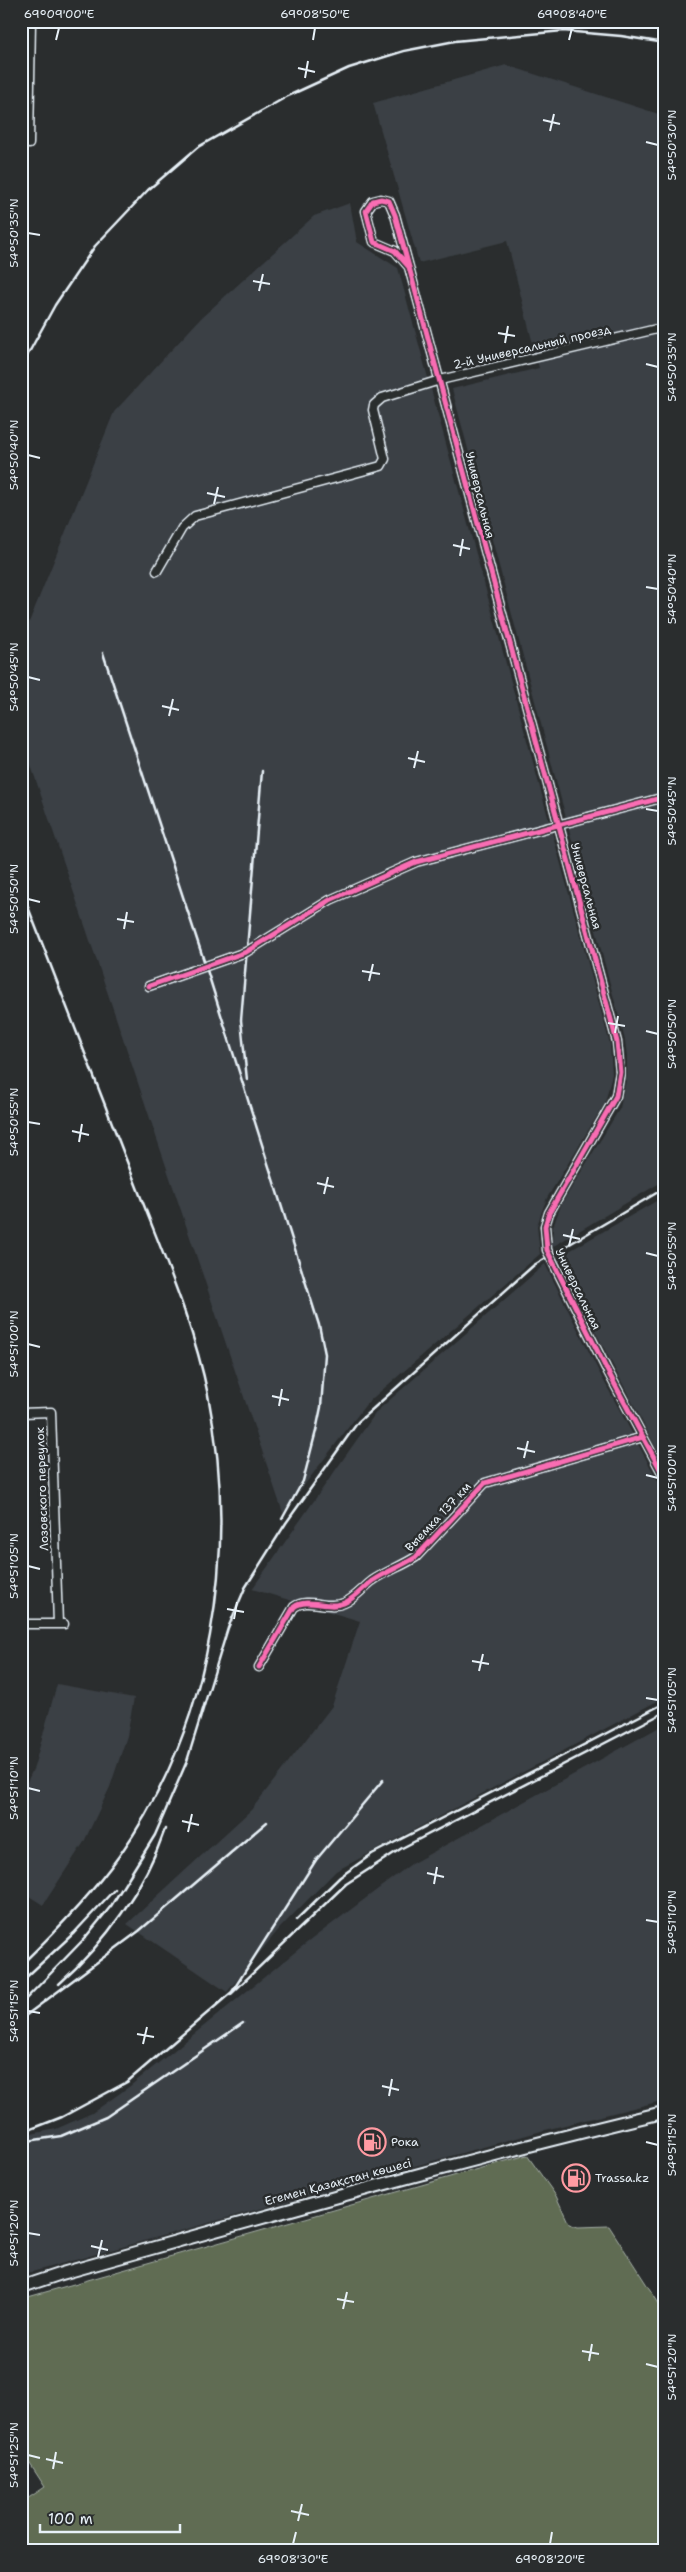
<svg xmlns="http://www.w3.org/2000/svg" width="686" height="2572" font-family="'Shantell Sans',sans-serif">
<rect width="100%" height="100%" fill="#2a2d2e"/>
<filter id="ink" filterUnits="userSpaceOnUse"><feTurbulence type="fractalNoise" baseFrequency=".02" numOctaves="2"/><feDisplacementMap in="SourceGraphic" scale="10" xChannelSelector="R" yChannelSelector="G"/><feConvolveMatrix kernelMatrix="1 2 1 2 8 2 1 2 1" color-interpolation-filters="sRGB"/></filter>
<g filter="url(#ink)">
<path fill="#3a3f44" d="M506,65l159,51v1064l-113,67 1,-20 8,-22 59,-97 7,-33v-19l-2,-16 -173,-651 87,-21 -32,-127 -88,22 -46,-160z
M350,203l7,39 41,26 212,776 2,30 -7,29 -58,95 -5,13 -5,15 3,28 -173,149 -84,110 -262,-777v-94l93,-230 87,-94 113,-102z
M665,1196v269l-108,-207z
M545,1264l54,108 66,122v203l-329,174 -56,57 -53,64 -100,-68 124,-114 81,-104 28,-85 -108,-32 125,-178z
M57,1684l77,14 -7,38 -17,51 -26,55 -41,63 -22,-14v-96l13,-28z
M665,1724v376l-120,30 -524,145v-139l35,-7 36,-16 38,-27 170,-138 111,-84z"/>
<path fill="#606c53" stroke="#a4aea6" d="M527,2155l29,41 13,28 9,3 31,-1 56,87v238h-644v-48l24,-16 -24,-37v-151z"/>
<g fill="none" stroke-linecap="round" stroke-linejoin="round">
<g stroke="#e8f1f8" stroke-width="11">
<path id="street" d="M29,144l2,-123
M409,267l-14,-16 -21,-9 -8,-31 7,-10 8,-2 8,2 6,14 222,827 3,30 -4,24 -67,117 -4,13 2,24 59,118 59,110
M157,571l25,-43 13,-12 186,-50 4,-7 -12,-49 1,-5 8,-7 58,-18 225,-53
M149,986l97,-34 84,-52 86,-38 249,-65
M21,1413l30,-1 7,212
M21,1624h43
M259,1667l35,-60c14,-10 34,3 50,-4 10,-4 19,-15 28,-22 13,-9 30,-15 44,-24l69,-74 158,-46"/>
</g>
<g stroke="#e8f1f8" stroke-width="15">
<path id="secondary" d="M21,2287l39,-13c201,-56 402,-114 605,-162"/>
</g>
<use href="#street" stroke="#2a2d2e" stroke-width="8"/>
<use href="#secondary" stroke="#2a2d2e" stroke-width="11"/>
<path stroke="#e8f1f8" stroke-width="2.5" d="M21,367l34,-62 40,-59 53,-56 50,-43 90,-51 61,-28 55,-17 51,-10 108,-10 58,5 44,7
M103,653l103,314 113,358 6,29 -4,53 -5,24 -13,50 -21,38
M21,889c39,100 78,201 117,301 26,67 56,135 70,205 31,156 4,330 -89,461 -28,39 -63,75 -98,109
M247,1080l-6,-60 21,-249
M383,1780l-67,80 -86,135 116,-111 56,-36 263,-136
M296,1920l44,-43 32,-23 293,-151
M21,1982l53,-49 41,-44
M59,1984c46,-41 86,-96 106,-155
M21,2004l63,-65 27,-33 44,-71 32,-74 41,-133 17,-40 41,-65 72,-101 176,-157 131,-77
M21,2019l118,-88 128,-109
M21,2133l41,-16 65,-35 106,-91
M21,2142l40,-6 45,-19 137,-94"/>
<g stroke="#2a2d2e" stroke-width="8">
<path id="cycleway" d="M409,267l-14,-16 -21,-9 -8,-31 7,-10 8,-2 8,2 6,14 222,827 3,30 -4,24 -67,117 -4,13 2,24 59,118 59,110
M149,986l97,-34 84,-52 86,-38 249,-65
M259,1667l35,-60c14,-10 34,3 50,-4 10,-4 19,-15 28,-22 13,-9 30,-15 44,-24l69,-74 158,-46"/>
</g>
<use href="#cycleway" stroke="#f96db3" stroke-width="5"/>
</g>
</g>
<path fill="none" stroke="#e8f1f8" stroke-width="2" d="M56,40l3,-12M313,40l2,-12M569,40l3,-12M298,68l17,4M305,78l3,-17M543,120l17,4M550,131l4,-17M646,142l12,3M28,233l12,2M253,281l17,3M259,291l4,-17M498,333l17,3M505,343l3,-17M646,364l12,3M28,455l12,3M207,493l18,4M214,504l4,-17M453,545l17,4M460,556l3,-17M646,587l12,2M28,677l12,3M162,706l17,4M169,716l4,-17M408,758l17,4M414,768l4,-17M646,809l12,2M28,899l12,3M117,919l17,3M124,929l3,-17M362,971l18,3M369,981l4,-17M608,1023l17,3M646,1031l12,3M615,1033l3,-17M28,1122l12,2M72,1131l17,4M79,1142l3,-18M317,1183l17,4M324,1194l4,-17M563,1235l17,4M569,1246l4,-17M646,1253l12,3M28,1344l12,3M272,1396l17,4M279,1406l3,-17M517,1448l18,4M524,1458l4,-17M646,1475l12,3M28,1566l12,3M227,1609l17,3M234,1619l3,-17M472,1661l17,3M479,1671l4,-17M646,1698l12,2M28,1788l12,3M182,1821l17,4M188,1832l4,-18M427,1873l17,4M434,1884l3,-17M646,1920l12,2M28,2011l12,2M137,2034l17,3M143,2044l4,-17M382,2086l17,4M389,2096l3,-17M646,2142l12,3M28,2233l12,2M91,2246l17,4M98,2257l4,-17M337,2299l17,3M343,2309l4,-17M582,2351l17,3M589,2361l3,-17M646,2364l12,3M28,2455l12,3M46,2459l17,4M53,2469l3,-17M291,2511l18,4M298,2521l4,-17M293,2544l3,-12M550,2544l2,-12"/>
<defs>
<g id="fuel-ring" transform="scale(1.4375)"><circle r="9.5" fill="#2a2d2e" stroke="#ff9aa2" stroke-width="1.5"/><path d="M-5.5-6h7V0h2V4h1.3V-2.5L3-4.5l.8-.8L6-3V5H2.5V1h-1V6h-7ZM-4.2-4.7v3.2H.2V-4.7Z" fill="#ff9aa2"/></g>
</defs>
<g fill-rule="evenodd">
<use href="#fuel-ring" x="372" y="2142"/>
<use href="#fuel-ring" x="576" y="2178"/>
</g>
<g text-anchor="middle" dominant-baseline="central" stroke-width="5" stroke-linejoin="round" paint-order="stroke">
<g font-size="12" fill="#e8f1f8" stroke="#2a2d2e">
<text transform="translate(532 347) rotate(-13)">2-й Универсальный проезд</text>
<text transform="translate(480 495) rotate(76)">Универсальная</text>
<text transform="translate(586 886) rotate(75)">Универсальная</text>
<text transform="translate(578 1289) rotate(64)">Универсальная</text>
<text transform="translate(42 1489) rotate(-92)">Лозовского переулок</text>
<text transform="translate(438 1517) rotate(-47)">Выемка 137 км</text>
<text transform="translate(338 2182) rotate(-15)">Егемен Қазақстан көшесі</text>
</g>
<g font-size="12" fill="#e8f1f8" stroke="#2a2d2e" text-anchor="start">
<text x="391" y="2142">Рока</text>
<text x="595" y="2178">Trassa.kz</text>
</g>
</g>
<rect width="686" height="2572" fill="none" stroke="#2a2d2e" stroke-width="55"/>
<path d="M40 2524v8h140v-8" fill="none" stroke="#e8f1f8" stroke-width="2.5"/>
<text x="48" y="2524" font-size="15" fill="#e8f1f8" stroke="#2a2d2e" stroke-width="4" paint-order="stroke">100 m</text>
<rect x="28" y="28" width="630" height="2516" fill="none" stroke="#e8f1f8" stroke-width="2"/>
<g font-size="12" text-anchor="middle" fill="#e8f1f8">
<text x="59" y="18">69°09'00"E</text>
<text x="315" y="18">69°08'50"E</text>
<text x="572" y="18">69°08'40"E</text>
<text transform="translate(672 145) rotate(-90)" y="4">54°50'30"N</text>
<text transform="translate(14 233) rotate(-90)" y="4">54°50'35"N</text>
<text transform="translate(672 367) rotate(-90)" y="4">54°50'35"N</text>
<text transform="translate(14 455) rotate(-90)" y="4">54°50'40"N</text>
<text transform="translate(672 589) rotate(-90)" y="4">54°50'40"N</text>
<text transform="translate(14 677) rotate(-90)" y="4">54°50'45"N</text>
<text transform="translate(672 811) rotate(-90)" y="4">54°50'45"N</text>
<text transform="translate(14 899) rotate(-90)" y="4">54°50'50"N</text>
<text transform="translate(672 1034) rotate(-90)" y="4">54°50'50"N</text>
<text transform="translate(14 1122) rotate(-90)" y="4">54°50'55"N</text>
<text transform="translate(672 1256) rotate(-90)" y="4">54°50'55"N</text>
<text transform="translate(14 1344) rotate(-90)" y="4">54°51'00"N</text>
<text transform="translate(672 1478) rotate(-90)" y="4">54°51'00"N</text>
<text transform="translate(14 1566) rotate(-90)" y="4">54°51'05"N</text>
<text transform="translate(672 1700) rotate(-90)" y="4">54°51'05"N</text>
<text transform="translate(14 1788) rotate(-90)" y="4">54°51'10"N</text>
<text transform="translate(672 1922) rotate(-90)" y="4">54°51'10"N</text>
<text transform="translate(14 2011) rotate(-90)" y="4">54°51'15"N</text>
<text transform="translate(672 2145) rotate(-90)" y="4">54°51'15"N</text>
<text transform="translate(14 2233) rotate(-90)" y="4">54°51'20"N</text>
<text transform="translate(672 2367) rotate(-90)" y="4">54°51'20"N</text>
<text transform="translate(14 2455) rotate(-90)" y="4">54°51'25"N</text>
<text x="293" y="2563">69°08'30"E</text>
<text x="550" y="2563">69°08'20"E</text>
</g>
</svg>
